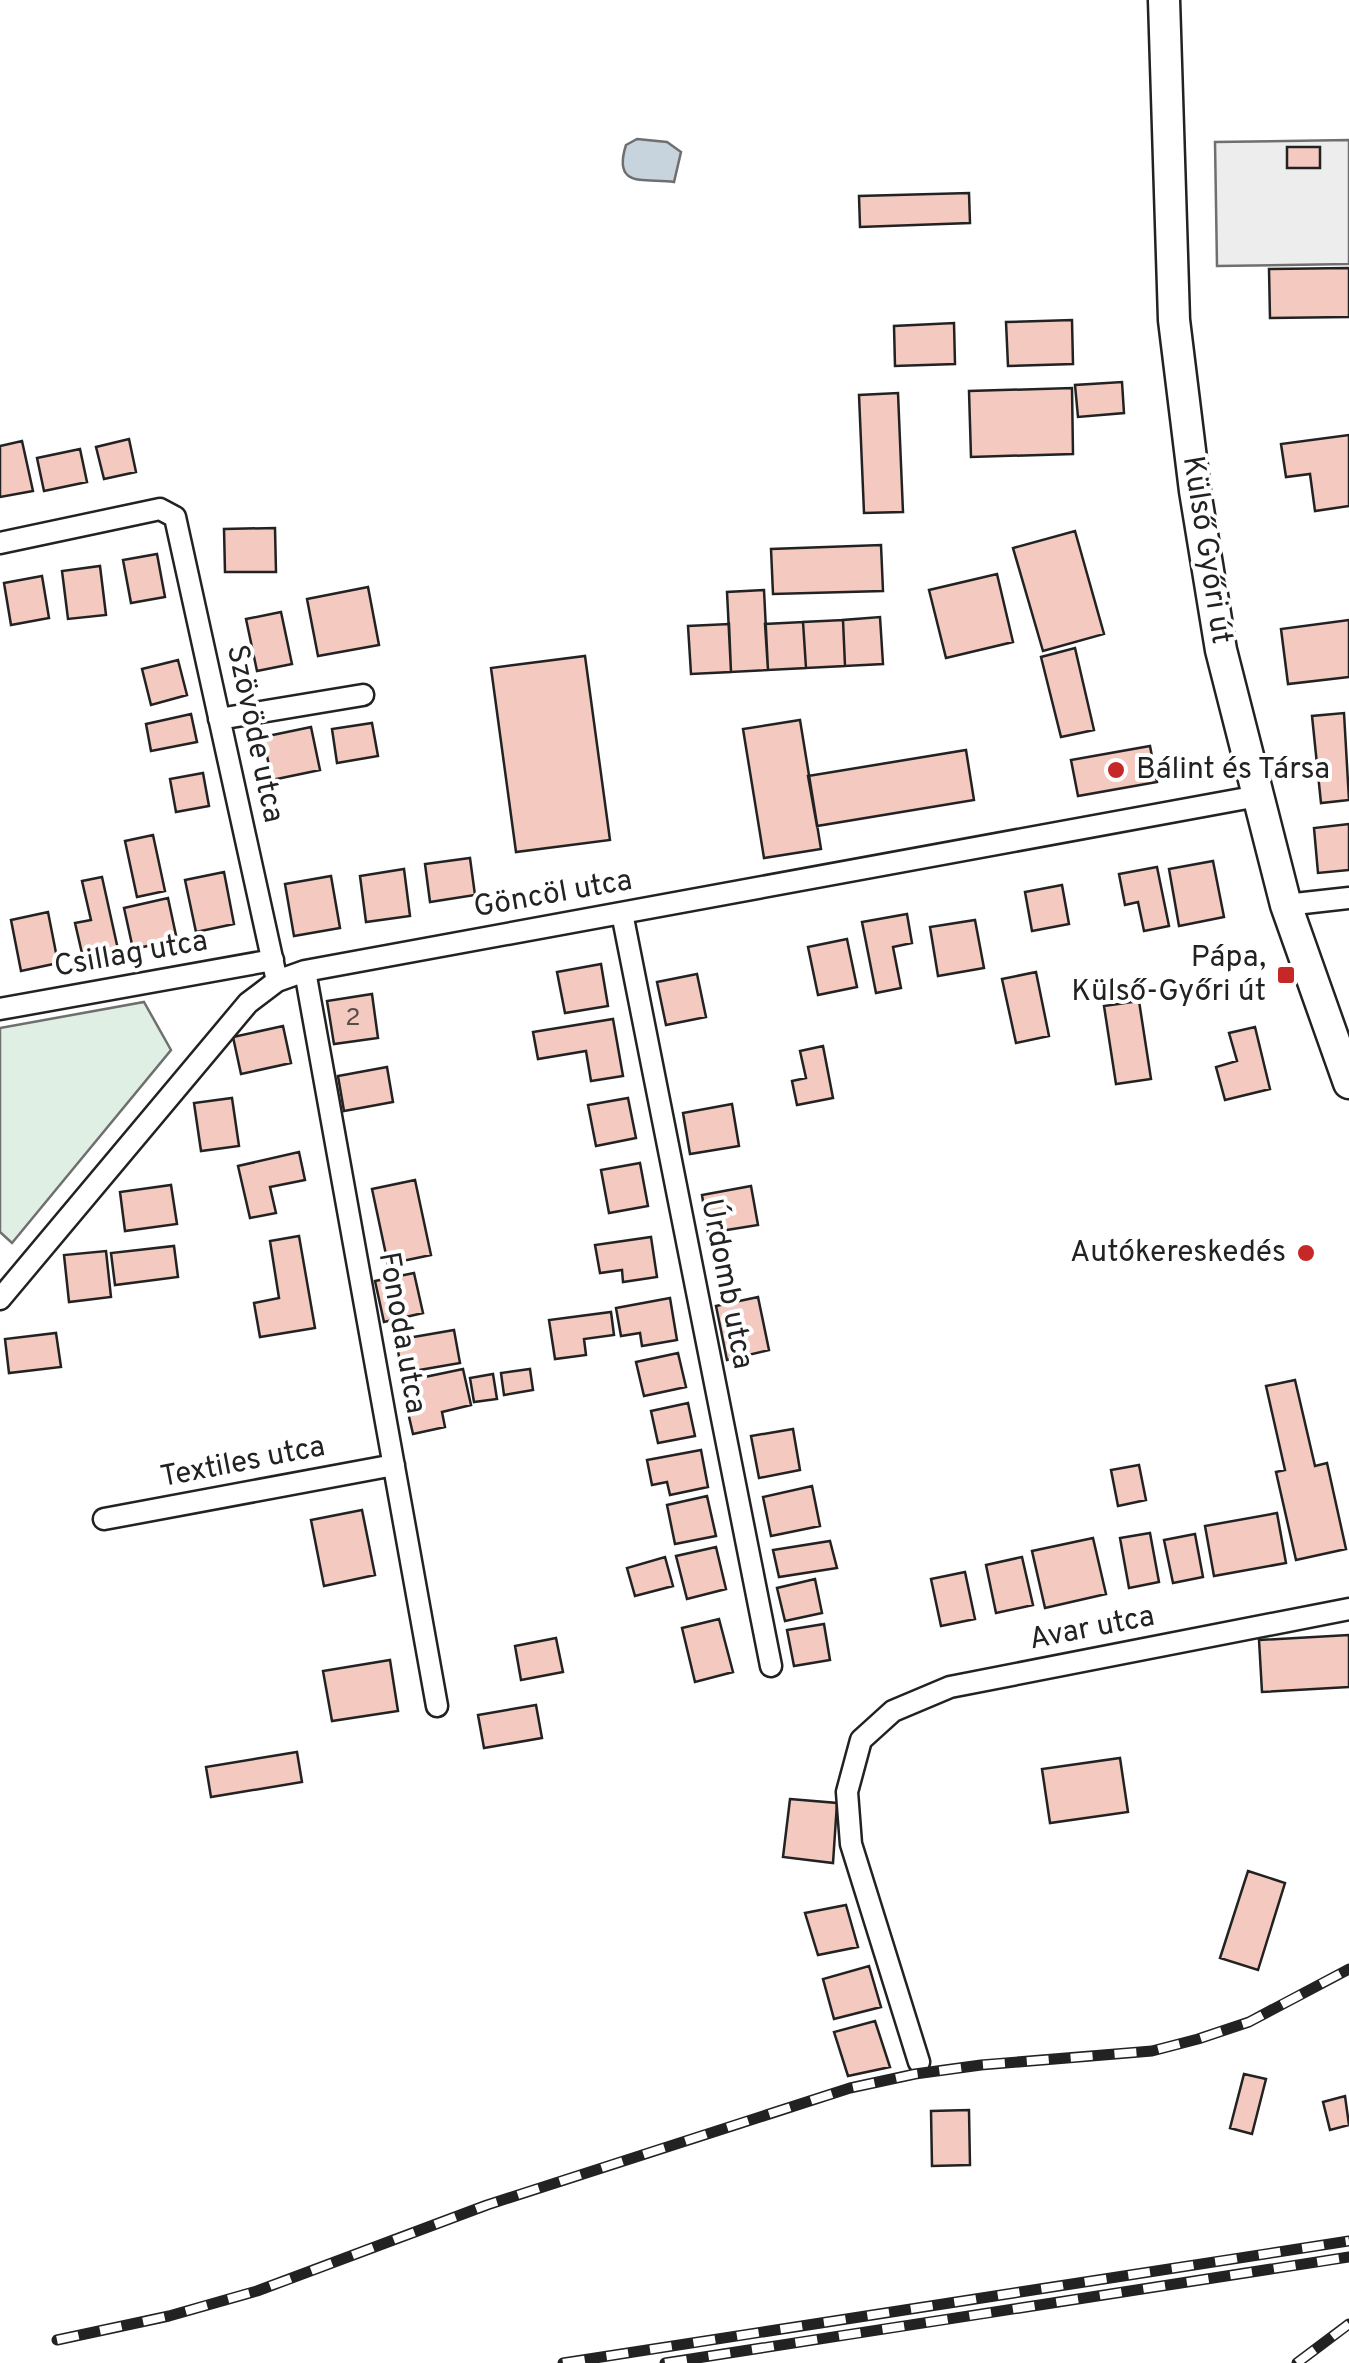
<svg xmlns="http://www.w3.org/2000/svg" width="1349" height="2363" font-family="Overpass,sans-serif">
<rect width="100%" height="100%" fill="#fff"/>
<path fill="#e0efe3" stroke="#6f6f6f" stroke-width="2.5" d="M144,1002l27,48 -159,193 -12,-11v-204z"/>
<path fill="#ededed" stroke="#6f6f6f" stroke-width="2.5" d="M1349,140v124l-132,2 -2,-124z"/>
<path fill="#c7d3dd" stroke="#6f6f6f" stroke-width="2.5" d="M637,139l30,3 14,10 -7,30c-29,-4 -62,7 -48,-37z"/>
<path fill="#f3c9c0" stroke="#222" stroke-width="2.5" d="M1287,147h33v21h-33z
M969,193l1,30 -110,4 -1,-31z
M1349,268v49l-79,1 -1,-49z
M1072,320l1,44 -65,2 -2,-44z
M954,323l1,41 -60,2 -1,-40z
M1122,382l2,31 -46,4 -3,-32z
M1072,388l1,66 -102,3 -2,-66z
M898,393l5,119 -39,1 -5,-118z
M1349,435v71l-34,5 -5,-37 -24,3 -5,-33z
M129,439l7,33 -32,7 -8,-32z
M22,441l11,50 -33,6v-51z
M80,449l7,33 -43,9 -7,-33z
M275,528l1,44h-51l-1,-43z
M1075,531l29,103 -61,17 -30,-103z
M881,545l2,46 -110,3 -2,-45z
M157,554l8,43 -34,6 -8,-43z
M100,566l6,49 -38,4 -6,-48z
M997,574l16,68 -67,16 -17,-68z
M42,576l7,42 -38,7 -7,-42z
M368,587l11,58 -61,11 -11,-57z
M764,590l4,80 -37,2 -4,-80z
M281,612l11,52 -35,7 -11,-52z
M880,617l3,47 -38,2 -2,-46z
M843,620l2,46 -39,2 -3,-46z
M1349,620v57l-61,7 -7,-55z
M803,622l3,46 -38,2 -3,-46z
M729,624l2,48 -40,2 -3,-48z
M1075,648l19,82 -33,7 -20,-80z
M585,656l25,184 -94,12 -25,-184z
M178,660l9,35 -36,10 -9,-36z
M1344,713l5,87 -28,3 -9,-87z
M191,714l6,28 -46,9 -5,-27z
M800,720l21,129 -57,9 -21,-129z
M372,723l6,33 -41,7 -5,-34z
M311,727l9,43 -48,10 -9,-43z
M1150,746l7,36 -79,14 -7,-36z
M966,750l8,50 -157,26 -9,-50z
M203,773l6,33 -33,6 -6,-33z
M1349,824v46l-31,3 -4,-45z
M153,835l12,56 -28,6 -12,-56z
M470,858l5,37 -45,7 -5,-38z
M1213,861l11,56 -45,9 -10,-57z
M1157,867l12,59 -25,5 -6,-29 -13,3 -6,-31z
M404,869l6,47 -44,6 -6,-46z
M224,872l10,52 -38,8 -11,-52z
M331,876l9,52 -46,8 -9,-52z
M102,877l17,77 -35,8 -9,-39 16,-3 -9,-39z
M1062,885l7,39 -37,7 -7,-39z
M168,898l9,42 -44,9 -9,-41z
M48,912l10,51 -37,8 -10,-51z
M907,914l5,29 -19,4 8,41 -25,5 -14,-71z
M975,920l9,48 -46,8 -8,-49z
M847,939l10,48 -39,8 -10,-48z
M601,964l7,42 -43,7 -8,-41z
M1036,972l13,64 -33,7 -14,-64z
M697,974l9,43 -40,8 -9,-43z
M372,994l6,44 -44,6 -7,-43z
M1139,1001l12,78 -35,5 -12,-78z
M613,1019l10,57 -32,5 -5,-30 -48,8 -5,-27z
M283,1026l8,37 -50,11 -8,-37z
M1255,1027l15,62 -45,11 -9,-33 21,-6 -8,-28z
M823,1046l10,52 -36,7 -5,-24 14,-3 -6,-27z
M387,1067l6,35 -49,9 -6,-35z
M232,1098l7,48 -38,5 -7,-48z
M628,1098l8,40 -40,8 -8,-41z
M732,1104l7,42 -49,8 -7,-41z
M299,1152l6,28 -35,7 6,26 -26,5 -12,-52z
M640,1163l8,43 -39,7 -8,-43z
M415,1180l16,75 -43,9 -16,-75z
M171,1185l6,39 -52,7 -5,-39z
M751,1186l7,39 -50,8 -6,-38z
M299,1236l16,92 -55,9 -6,-34 25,-5 -9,-57z
M651,1237l6,40 -34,5 -1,-12 -22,3 -5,-28z
M174,1246l4,31 -63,8 -4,-32z
M106,1251l5,46 -42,5 -5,-47z
M414,1273l9,40 -39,9 -9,-41z
M758,1297l11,53 -42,10 -11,-54z
M670,1298l7,42 -35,6 -2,-13 -19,3 -5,-28z
M611,1312l3,23 -30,4 2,16 -31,4 -6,-39z
M454,1330l6,33 -58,10 -6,-33z
M56,1333l5,34 -52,6 -4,-34z
M678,1353l8,34 -42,9 -8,-34z
M463,1369l8,36 -29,7 3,15 -32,7 -12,-52z
M530,1369l3,21 -29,5 -3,-22z
M493,1374l4,25 -23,3 -4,-24z
M1295,1380l20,86 12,-3 19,86 -50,11 -20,-88 9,-2 -19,-84z
M688,1403l7,33 -37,7 -7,-32z
M793,1429l7,41 -41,8 -8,-42z
M701,1450l7,37 -38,8 -3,-13 -15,3 -5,-25z
M1139,1465l7,35 -28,6 -7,-36z
M812,1486l8,40 -49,10 -8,-39z
M707,1496l9,40 -41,8 -8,-39z
M362,1510l13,65 -51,11 -13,-66z
M1277,1513l9,50 -72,13 -9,-50z
M1150,1533l9,49 -30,6 -9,-50z
M1195,1534l8,43 -30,6 -9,-43z
M1093,1538l13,56 -61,14 -13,-57z
M830,1541l7,27 -58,9 -6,-27z
M716,1547l10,42 -39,10 -11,-43z
M665,1557l8,29 -38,10 -8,-28z
M1022,1557l11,48 -37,8 -10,-48z
M965,1572l10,47 -34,7 -10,-47z
M815,1579l7,34 -37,8 -8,-33z
M719,1619l14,53 -38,10 -13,-54z
M824,1624l6,36 -36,6 -7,-36z
M1349,1635v52l-87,5 -3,-52z
M556,1638l7,34 -42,8 -6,-34z
M390,1660l8,51 -66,10 -9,-50z
M536,1705l6,33 -58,10 -6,-33z
M297,1752l5,30 -91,15 -5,-30z
M1120,1758l8,54 -78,11 -8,-54z
M790,1799l47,4 -4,60 -50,-6z
M1248,1871l37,12 -27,87 -38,-12z
M846,1905l12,42 -40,8 -13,-42z
M869,1966l12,41 -47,12 -11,-40z
M875,2021l15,46 -42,9 -14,-44z
M1244,2074l22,5 -14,55 -22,-6z
M1345,2096l4,29 -19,5 -7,-28z
M969,2110l1,55 -38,1 -1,-55z"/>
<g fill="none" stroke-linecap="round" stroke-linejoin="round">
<g stroke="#222" stroke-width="25">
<path id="minor" d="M0,543l160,-34 15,8 102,464
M219,719l144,-24
M1286,905l63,-7
M622,913l149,753
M305,971l132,735
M0,1009l273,-49
M0,1299l248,-296 29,-22 28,-10 953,-175
M104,1519l290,-54
M919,2062l-68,-218 -4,-52 14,-52 32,-29 57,-24 399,-78"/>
</g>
<g stroke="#222" stroke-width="35">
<path id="secondary" d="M1164,0l10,320 21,171 26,159 65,255 63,178"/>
</g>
<use href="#minor" stroke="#fff" stroke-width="20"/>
<use href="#secondary" stroke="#fff" stroke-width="30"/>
<g stroke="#222" stroke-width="11">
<path id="rail" d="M57,2340l112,-24 88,-25 230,-86 363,-117 65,-14 66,-9 171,-14 46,-12 51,-17 100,-53
M563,2363l786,-122
M665,2363l684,-106
M1297,2363l52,-39"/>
</g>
<use href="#rail" stroke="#fff" stroke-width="8" stroke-dasharray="22" stroke-linecap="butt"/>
</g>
<g fill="#c62828" stroke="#fff" stroke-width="4">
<circle cx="1116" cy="770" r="10"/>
<rect x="1276" y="965" width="20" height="20" rx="5"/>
<circle cx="1306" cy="1253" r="10"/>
</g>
<g text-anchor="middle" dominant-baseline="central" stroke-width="8" stroke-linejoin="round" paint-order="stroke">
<g font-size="25" fill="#564c4a">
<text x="353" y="1019">2</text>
</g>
<g font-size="30" fill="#222" stroke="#fff">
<text transform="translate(1206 550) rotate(81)">Külső Győri út</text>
<text transform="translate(254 734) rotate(78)">Szövöde utca</text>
<text transform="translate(553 895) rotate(-10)">Göncöl utca</text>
<text transform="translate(131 955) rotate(-10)">Csillag utca</text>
<text transform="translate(726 1284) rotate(79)">Úrdomb utca</text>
<text transform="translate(401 1333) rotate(80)">Fonoda utca</text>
<text transform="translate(243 1463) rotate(-11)">Textiles utca</text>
<text transform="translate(1092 1629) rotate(-11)">Avar utca</text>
</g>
<g font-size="30" fill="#222" stroke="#fff" text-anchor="end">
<text x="1136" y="770" text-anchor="start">Bálint és Társa</text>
<text x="1266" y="958">Pápa,<tspan x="1266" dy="34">Külső-Győri út</tspan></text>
<text x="1286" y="1253">Autókereskedés</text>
</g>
</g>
</svg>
